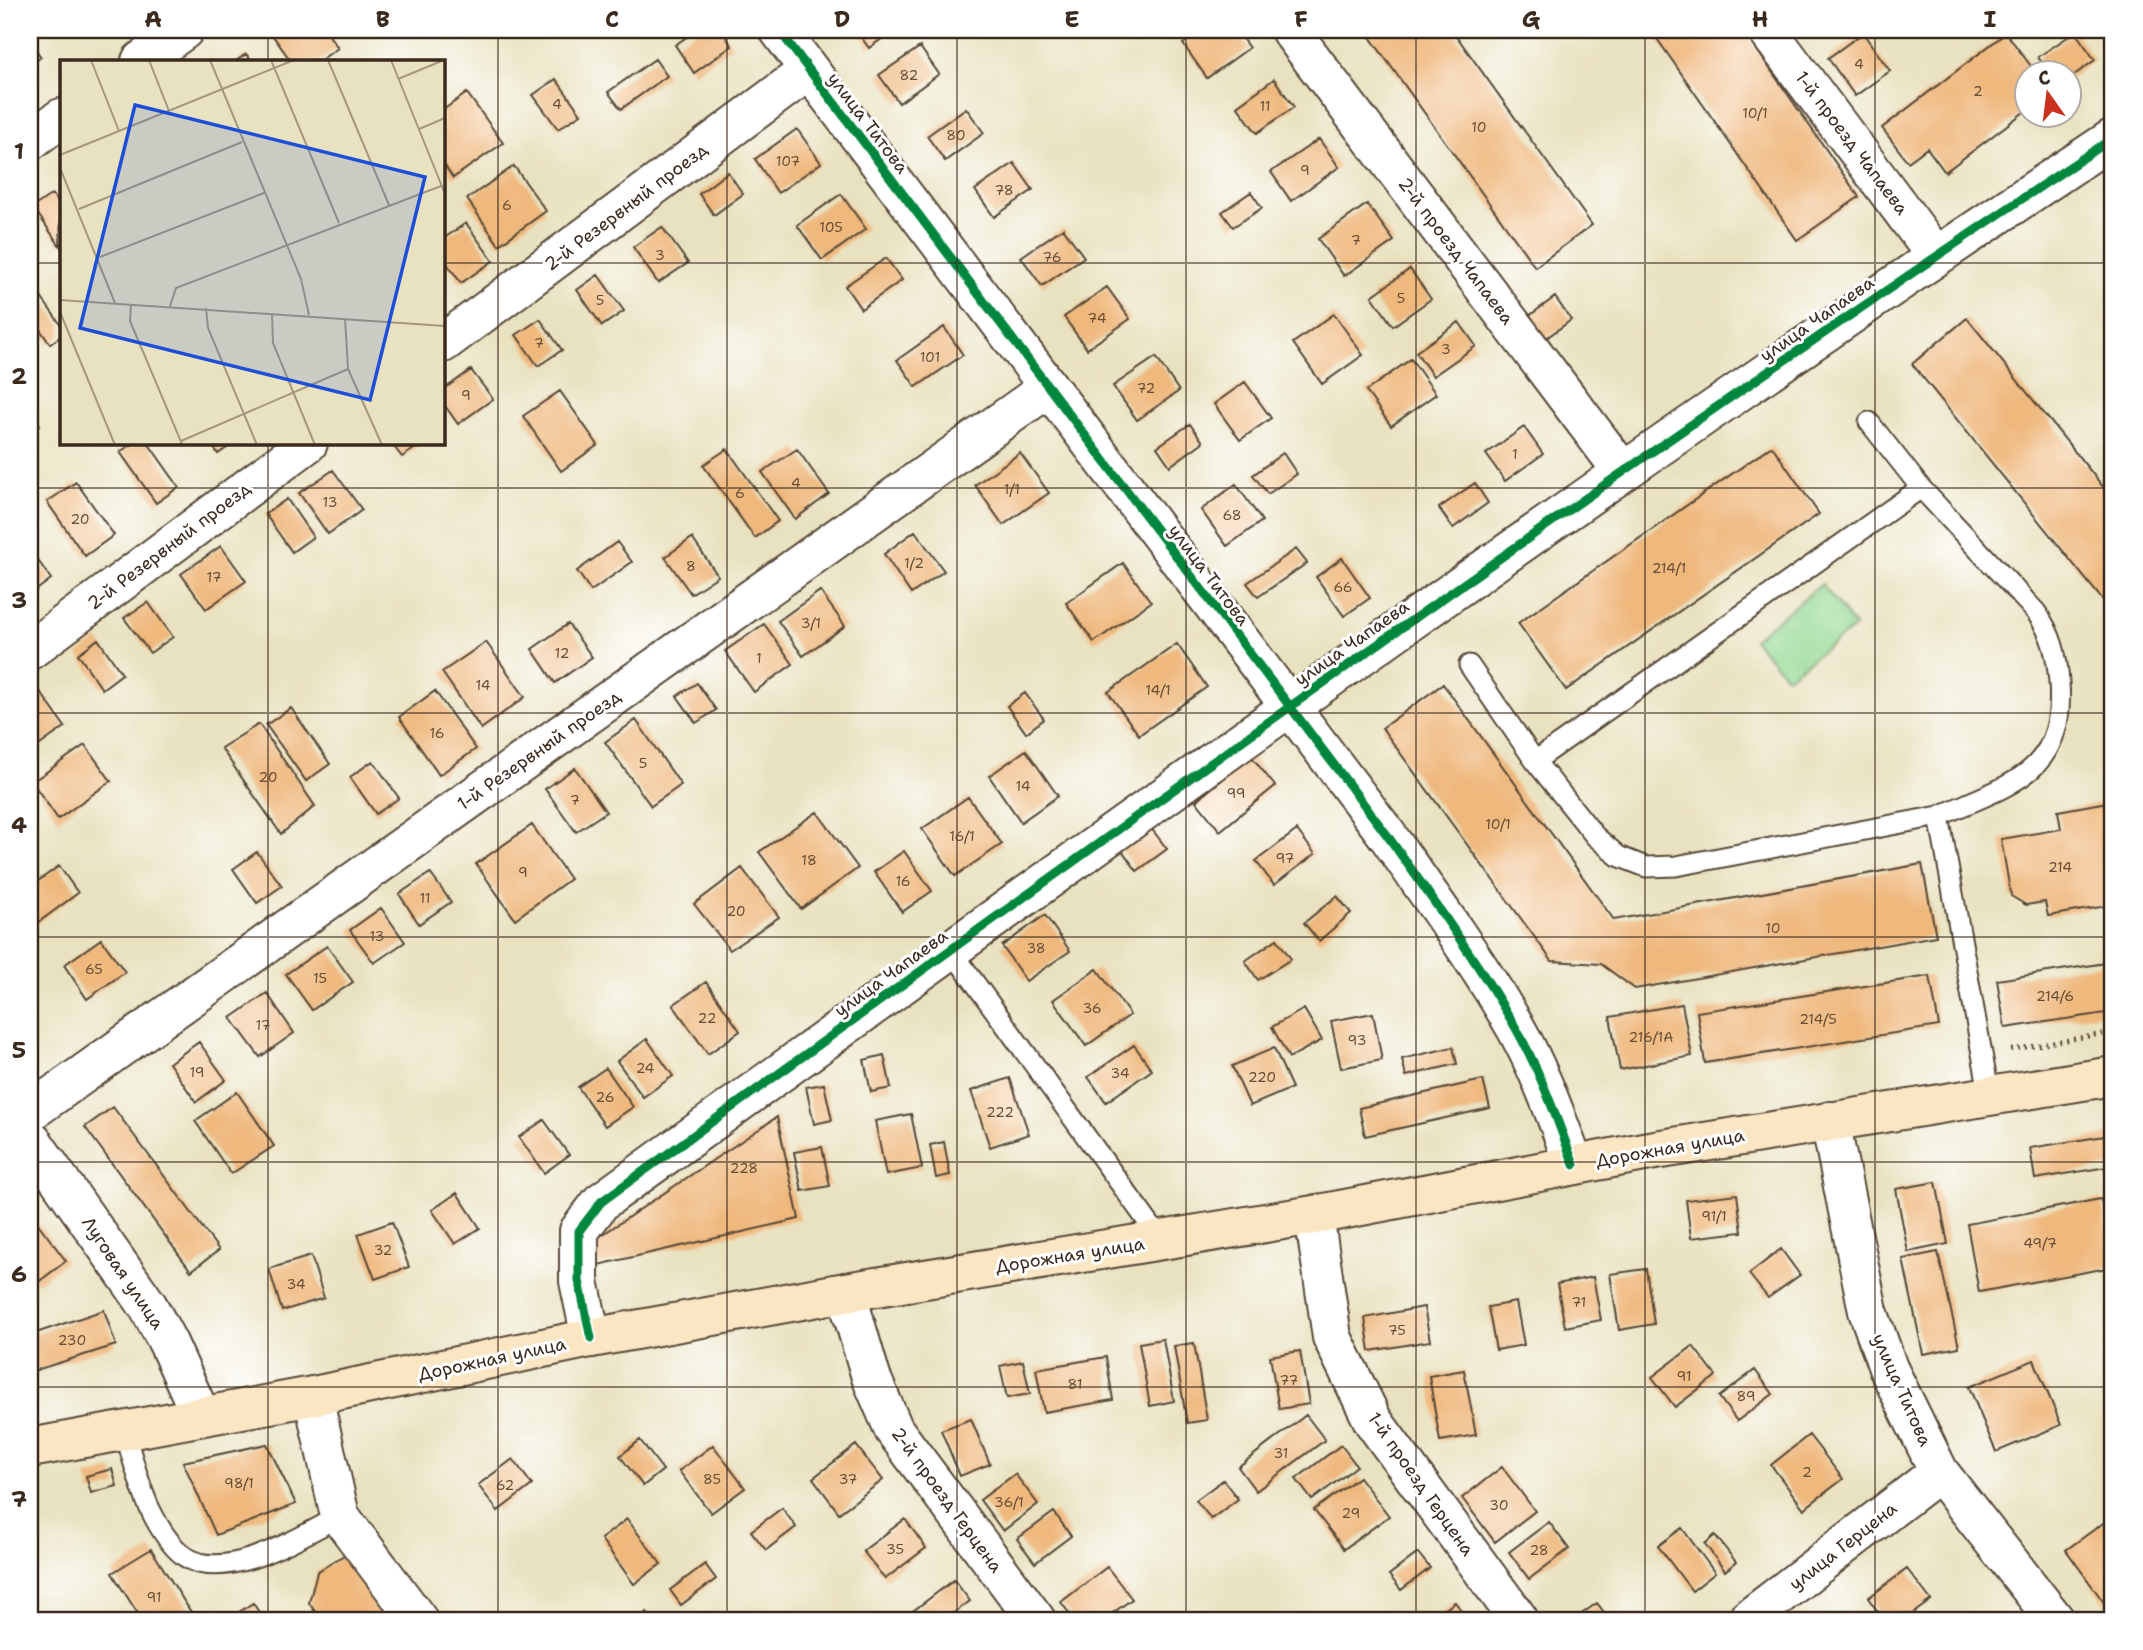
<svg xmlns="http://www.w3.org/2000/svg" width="2143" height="1650" font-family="'Shantell Sans',sans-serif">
<rect width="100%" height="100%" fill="#fff"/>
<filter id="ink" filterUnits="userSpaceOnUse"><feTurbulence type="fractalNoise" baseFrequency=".0143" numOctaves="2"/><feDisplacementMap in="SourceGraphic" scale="14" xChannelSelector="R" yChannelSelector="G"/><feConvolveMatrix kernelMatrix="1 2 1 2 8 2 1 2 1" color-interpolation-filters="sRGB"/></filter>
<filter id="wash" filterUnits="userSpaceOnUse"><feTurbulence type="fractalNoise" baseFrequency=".00686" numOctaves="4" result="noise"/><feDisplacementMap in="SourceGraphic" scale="28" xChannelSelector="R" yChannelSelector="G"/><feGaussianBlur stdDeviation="1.57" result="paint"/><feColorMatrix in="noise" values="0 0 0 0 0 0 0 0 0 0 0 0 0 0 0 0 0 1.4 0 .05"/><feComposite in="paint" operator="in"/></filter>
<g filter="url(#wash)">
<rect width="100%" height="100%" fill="#e9e2c0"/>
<path fill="#93d891" stroke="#678158" stroke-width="2" d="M1822,584l33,43 -68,50 -34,-38z"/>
<g id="blocks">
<path fill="#efb87d" d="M277,30h48l13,18 -19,13h-28l-20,-28z
M697,30h24l11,16 -38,27 -19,-28z
M856,30h38l-25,18z
M1203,30h33l13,18 -42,30 -24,-34z
M1365,30h87l140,195 -57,42z
M1651,30h92l116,167 -62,43z
M2075,32l20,28 -25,18v-4h-20l-12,-17z
M1863,33l27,38 -35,25 -27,-38z
M2006,33l31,41h-9v35l-83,63 -18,-24 -19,14 -26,-34z
M30,41l11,16 -11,8z
M920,47l19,27 -40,29 -20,-28z
M246,54l6,7h-16z
M655,59l12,17 -46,33 -13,-17z
M556,79l25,35 -23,15 -25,-34z
M1274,79l20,28 -37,26 -20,-27z
M467,93l36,50 -50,35 -10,-15v-53z
M966,108l18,25 -39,28 -18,-25z
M797,129l24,34 -43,30 -23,-34z
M1319,139l20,28 -48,34 -20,-29z
M1014,163l19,27 -39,27 -19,-27z
M514,166l32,45 -47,34 -32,-46z
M728,172l15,22 -29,21 -15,-21z
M1251,192l11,16 -29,19 -11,-15z
M52,194l9,12 -1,40 -27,-39z
M841,194l25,35 -44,31 -25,-35z
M1367,204l27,37 -50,35 -26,-37z
M466,223l27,38 -32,22 -18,-25v-19z
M662,227l26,36 -30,20 -25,-36z
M1063,228l21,29 -42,29 -21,-29z
M886,258l16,22 -41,29 -16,-23z
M1410,269l21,30 -38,27 -21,-30z
M598,275l26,36 -22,15 -25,-36z
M1107,287l23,32 -43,30 -23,-32z
M38,293l23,32v11l-11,8 -20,-29v-16z
M1555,297l16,23 -26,19 -16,-23z
M1334,314l29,41 -41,29 -29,-41z
M1967,318l146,181v114l-201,-249z
M540,319l22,31 -24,16 -22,-31z
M1459,322l17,24 -43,30 -17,-24z
M944,327l19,28 -47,32 -19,-27z
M1156,357l23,34 -42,29 -24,-34z
M1411,359l25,35 -45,32 -25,-35z
M471,370l22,29 -35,25 -15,-21v-13z
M1245,382l26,36 -31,22 -26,-36z
M560,391l38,54 -37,26 -38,-55z
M30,410l10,15 -10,7z
M1190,424l13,18 -33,24 -13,-19z
M1524,427l19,27 -38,27 -19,-27z
M133,443h15l31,44 -23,16 -36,-51z
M211,443h23l-16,11z
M391,443h32l-21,14z
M1772,446l47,68 -253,176 -48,-67z
M727,449l51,72 -23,17 -52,-73z
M797,449l32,45 -34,25 -33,-47z
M1020,453l29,40 -46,32 -28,-40z
M1283,453l14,21 -29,20 -15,-19z
M333,470l29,40 -34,24 -29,-41z
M76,482l38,53 -29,21 -38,-54z
M1475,483l13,20 -35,25 -14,-20z
M1236,484l26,37 -35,25 -26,-36z
M287,499l26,38 -21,15 -27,-38z
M915,531l29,40 -33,23 -27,-40z
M692,538l26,38 -27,18 -26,-37z
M617,542l15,20 -41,29 -14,-20z
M221,546l25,35 -40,28 -25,-35z
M30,549l21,30 -21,16z
M1296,549l11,14 -49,34 -11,-14z
M1342,558l28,40 -26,18 -28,-39z
M1123,563l28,39 -57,40 -28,-39z
M820,591l25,35 -42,30 -25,-35z
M148,602l25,35 -23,16 -26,-35z
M568,624l24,33 -37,26 -23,-34z
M764,624l29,40 -39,28 -29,-41z
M98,639l24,35 -20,15 -24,-35z
M486,642l39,55 -44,32 -39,-57z
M1177,644l30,43 -68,48 -31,-43z
M30,677l35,50 -35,25z
M697,683l19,27 -20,13 -19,-27z
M1443,684l171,236 308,-56 14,72 -301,53 -34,-25 -49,-3 -170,-233z
M435,691l41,58 -37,26 -40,-58z
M1025,693l19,26 -18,14 -19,-27z
M291,708l39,56 -24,17 -40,-56z
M636,720l45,65 -30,21 -46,-64z
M259,724l56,82 -34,28 -60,-86z
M85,745l26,36 -53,38 -26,-37z
M1026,750l32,46 -37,26 -32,-46z
M1251,756l24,30 -55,45 -24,-30z
M373,761l26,37 -23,16 -26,-37z
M575,768l31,44 -30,20 -31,-43z
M968,797l34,47 -47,32 -33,-47z
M2113,801v104l-65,11 -3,-14 -19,3 -15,-9 -10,-57 60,-10 -3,-18z
M817,812l41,56 -57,41 -42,-57z
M532,825l38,54 -55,40 -39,-55z
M1151,828l16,21 -30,22 -16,-22z
M1297,830l18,24 -41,31 -18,-24z
M904,851l28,40 -30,21 -28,-40z
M257,852l25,34 -25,17 -24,-34z
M59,866l19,27 -42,31 -6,-9v-28z
M742,868l37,49 -49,33 -36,-46z
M430,873l21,29 -32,22 -20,-30z
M1337,896l14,17 -32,28 -15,-18z
M381,908l24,34 -31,21 -24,-33z
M1045,915l25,36 -44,30 -24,-35z
M101,939l24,33 -38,27 -23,-34z
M1277,939l14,20 -33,21 -13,-19z
M327,946l26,36 -41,28 -26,-36z
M2106,963l7,49 -108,16 -8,-48z
M1097,969l33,46 -44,31 -33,-46z
M1930,976l9,50 -234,37 -8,-51z
M706,982l34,49 -32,23 -35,-49z
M267,993l27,40 -34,24 -29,-39z
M1682,1004l10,52 -72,14 -10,-53z
M1304,1009l18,31 -33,18 -17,-31z
M1373,1013l9,47 -41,8 -10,-47z
M647,1039l26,37 -30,21 -26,-36z
M199,1042l27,38 -30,22 -27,-39z
M1134,1045l18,25 -46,32 -18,-25z
M1453,1047l4,17 -51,12 -4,-17z
M1274,1048l18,40 -42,18 -18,-40z
M884,1055l7,33 -20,4 -7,-32z
M606,1068l27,39 -28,19 -27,-39z
M1010,1078l19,56 -39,13 -19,-56z
M1483,1080l7,28 -125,28 -6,-28z
M824,1084l8,36 -18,4 -8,-37z
M237,1092l37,54 -43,28 -36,-53z
M113,1107l106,143 -28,21 -106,-144z
M911,1114l11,54 -36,7 -11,-54z
M777,1117l22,102 -201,46 -2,-26z
M544,1120l25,35 -25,18 -25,-36z
M2111,1135l2,31 -78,13 -5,-31z
M944,1142l6,33 -14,3 -6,-33z
M822,1147l8,39 -28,5 -8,-39z
M1936,1182l12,62 -40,8 -12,-63z
M457,1193l23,35 -25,16 -23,-34z
M1737,1194l5,38 -51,6 -5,-38z
M2101,1199l12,68 -134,25 -12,-68z
M30,1213l36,48 -29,22 -7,-10z
M392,1222l17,45 -34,12 -17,-45z
M1781,1249l19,26 -32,23 -19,-24z
M1938,1252l21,95 -36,7 -20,-95z
M311,1256l13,42 -42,13 -13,-42z
M1646,1269l8,55 -35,6 -9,-56z
M1593,1277l8,43 -36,7 -8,-43z
M1516,1302l8,43 -28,5 -8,-43z
M1424,1307l6,34 -60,10 -5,-33z
M104,1310l12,35 -86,27v-37z
M1163,1339l11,62 -24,5 -11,-63z
M1194,1343l13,77 -20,3 -13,-77z
M1693,1346l23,30 -41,31 -23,-30z
M1300,1351l9,53 -30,5 -9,-53z
M1106,1357l7,43 -69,12 -8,-43z
M2034,1360l27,65 -65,27 -27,-65z
M1023,1361l7,33 -23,4 -7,-32z
M1464,1370l12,65 -36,6 -11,-65z
M1755,1370l18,24 -36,27 -18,-24z
M1306,1415l19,25 -69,51 -18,-24z
M971,1419l19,45 -30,12 -19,-46z
M1809,1435l34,44 -39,30 -33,-44z
M640,1440l23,30 -20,16 -23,-30z
M267,1444l29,60 -80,31 -33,-73z
M713,1445l32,43 -34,25 -32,-42z
M856,1445l27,35 -44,33 -26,-35z
M1341,1445l16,21 -45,34 -16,-21z
M513,1459l19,26 -34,26 -20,-26z
M1502,1467l33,44 -40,31 -33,-44z
M112,1469l5,17 -26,7 -5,-17z
M1015,1474l23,30 -35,27 -23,-31z
M1359,1477l30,39 -45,33 -30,-39z
M1223,1480l15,19 -27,20 -15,-19z
M782,1508l14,19 -30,23 -15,-19z
M1054,1512l17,24 -36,27 -18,-24z
M2113,1516v99l-47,-65z
M627,1519l34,45 -27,20 -33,-45z
M905,1519l21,29 -41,31 -22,-28z
M1549,1522l20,27 -40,30 -20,-27z
M1682,1528l33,45 -23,18 -34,-45z
M1715,1535l21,27 -11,9 -20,-27z
M151,1549l45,71h-54l-30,-47z
M352,1550l47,70h-78l-12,-17 8,-31z
M1418,1553l12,15 -29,22 -12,-15z
M705,1564l11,15 -35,26 -11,-15z
M1107,1567l25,32 -29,21h-29l-13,-18z
M1907,1569l24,31 -27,20h-20l-16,-22z
M954,1580l16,21 -26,19h-43z
M1455,1602l14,18h-38z
M253,1603l11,17h-37z
M1597,1603l13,17h-37z
M647,1612l6,8h-17z"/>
</g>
</g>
<g filter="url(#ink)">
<use href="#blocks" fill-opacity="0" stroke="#554636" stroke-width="2"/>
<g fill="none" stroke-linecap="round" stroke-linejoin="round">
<g stroke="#554636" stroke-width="23">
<path id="lane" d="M1869,422l52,66 115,124c16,22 21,43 23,70 7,92 -49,102 -120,134l51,282
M1921,488l-386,273 60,75 23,20 28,11 30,-1 263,-50
M1469,665l66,96
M951,950l210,290
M124,1431c9,26 15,57 28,82 7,14 19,33 32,43 41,29 119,-21 156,-40"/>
</g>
<g stroke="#554636" stroke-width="42">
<path id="street" d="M779,30l608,805c41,58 83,116 120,178 29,47 48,100 67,152
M1290,30l333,442
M1767,30l169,226
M141,61l43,-31
M30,141l31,-23
M443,343l365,-272
M30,650l278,-207
M30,1112l1018,-724
M1830,1121l38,190 20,57 51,104 116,148
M30,1138l118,168 20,37 33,73
M1314,1215l18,122 41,84 146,199
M846,1292l25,85 23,53 142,190
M591,1338l-12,-57v-50l22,-29c500,-361 999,-723 1512,-1064
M313,1396l27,120 78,104
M1747,1620l192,-148"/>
</g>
<g stroke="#554636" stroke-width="42">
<path id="secondary" d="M30,1448l283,-52 278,-58 255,-46 468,-77 335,-64 464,-75"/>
</g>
<path stroke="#554636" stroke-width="4.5" stroke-dasharray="2 5" stroke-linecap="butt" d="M2011,1050l102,-18"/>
<use href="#lane" stroke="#fff" stroke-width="19"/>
<use href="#street" stroke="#fff" stroke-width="38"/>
<use href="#secondary" stroke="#fbe6c4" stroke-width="38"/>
<g stroke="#fff" stroke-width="13">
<path id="cycleway" d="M779,30l608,805c41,58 83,116 120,178 29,47 48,100 67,152
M591,1338l-12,-57v-50l22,-29c500,-361 999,-723 1512,-1064"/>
</g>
<use href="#cycleway" stroke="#00873e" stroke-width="9"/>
</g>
</g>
<path fill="none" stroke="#3b2a1e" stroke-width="2" stroke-opacity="0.55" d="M268,30v31M498,30v1590M727,30v1590M957,30v1590M1186,30v1590M1416,30v1590M1645,30v1590M1875,30v1590M30,263h31M443,263h1670M268,443v1177M30,488h2083M30,713h2083M30,937h2083M30,1162h2083M30,1387h2083"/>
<g text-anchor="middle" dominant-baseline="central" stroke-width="6" stroke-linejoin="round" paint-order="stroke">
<g font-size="14" fill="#684e36">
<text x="1859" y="64">4</text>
<text x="909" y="75">82</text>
<text x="1978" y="91">2</text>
<text x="557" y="104">4</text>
<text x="1265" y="106">11</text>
<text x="1755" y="113">10/1</text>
<text x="1479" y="127">10</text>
<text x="956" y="135">80</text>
<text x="788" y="161">107</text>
<text x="1305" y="170">9</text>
<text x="1004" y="190">78</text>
<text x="507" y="205">6</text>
<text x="831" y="227">105</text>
<text x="1356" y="240">7</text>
<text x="660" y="255">3</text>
<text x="1052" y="257">76</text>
<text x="1401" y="298">5</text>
<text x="600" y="300">5</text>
<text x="1097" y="318">74</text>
<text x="539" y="343">7</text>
<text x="1446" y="349">3</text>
<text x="930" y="357">101</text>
<text x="1146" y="388">72</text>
<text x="466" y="395">9</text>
<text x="1515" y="454">1</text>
<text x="796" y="483">4</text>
<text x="1012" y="489">1/1</text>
<text x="740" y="493">6</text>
<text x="330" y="502">13</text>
<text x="1232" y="515">68</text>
<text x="80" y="519">20</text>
<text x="914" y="563">1/2</text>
<text x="691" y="566">8</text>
<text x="1669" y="568">214/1</text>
<text x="214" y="577">17</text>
<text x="1343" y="587">66</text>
<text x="811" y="623">3/1</text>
<text x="562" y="653">12</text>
<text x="759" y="658">1</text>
<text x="483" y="685">14</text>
<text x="1158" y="690">14/1</text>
<text x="437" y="733">16</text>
<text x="643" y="763">5</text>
<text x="268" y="777">20</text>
<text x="1023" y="786">14</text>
<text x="1236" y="793">99</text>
<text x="575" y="800">7</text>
<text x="1498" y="824">10/1</text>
<text x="962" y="836">16/1</text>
<text x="1285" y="858">97</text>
<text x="809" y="860">18</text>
<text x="2060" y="867">214</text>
<text x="523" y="872">9</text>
<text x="903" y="881">16</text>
<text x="425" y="898">11</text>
<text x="736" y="911">20</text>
<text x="1773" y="928">10</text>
<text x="377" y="936">13</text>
<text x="1036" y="948">38</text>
<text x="94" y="969">65</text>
<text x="320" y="978">15</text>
<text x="2055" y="996">214/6</text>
<text x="1092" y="1008">36</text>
<text x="707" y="1018">22</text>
<text x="1818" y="1019">214/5</text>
<text x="263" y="1025">17</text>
<text x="1651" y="1037">216/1А</text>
<text x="1357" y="1040">93</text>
<text x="645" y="1068">24</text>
<text x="197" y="1072">19</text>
<text x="1120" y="1073">34</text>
<text x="1262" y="1077">220</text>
<text x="605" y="1097">26</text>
<text x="1000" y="1112">222</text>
<text x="744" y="1168">228</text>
<text x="1714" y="1216">91/1</text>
<text x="2040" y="1243">49/7</text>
<text x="383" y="1250">32</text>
<text x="296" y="1284">34</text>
<text x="1579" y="1302">71</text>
<text x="1397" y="1330">75</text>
<text x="72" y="1340">230</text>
<text x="1684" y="1376">91</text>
<text x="1289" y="1380">77</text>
<text x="1075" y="1384">81</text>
<text x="1746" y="1396">89</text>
<text x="1281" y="1453">31</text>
<text x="1807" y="1472">2</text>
<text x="712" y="1479">85</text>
<text x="848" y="1479">37</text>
<text x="239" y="1483">98/1</text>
<text x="505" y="1485">62</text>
<text x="1009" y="1502">36/1</text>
<text x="1499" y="1505">30</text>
<text x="1351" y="1513">29</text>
<text x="895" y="1549">35</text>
<text x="1539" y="1550">28</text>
<text x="154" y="1597">91</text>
</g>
<g font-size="18" fill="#3b2a1e" stroke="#fff">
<text transform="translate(868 123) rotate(53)">улица Титова</text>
<text transform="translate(1852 143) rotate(53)">1-й проезд Чапаева</text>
<text transform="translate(626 207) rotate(-37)">2-й Резервный проезд</text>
<text transform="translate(1456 251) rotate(53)">2-й проезд Чапаева</text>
<text transform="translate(1817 319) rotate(-35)">улица Чапаева</text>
<text transform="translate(169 546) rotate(-37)">2-й Резервный проезд</text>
<text transform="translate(1209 575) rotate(53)">улица Титова</text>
<text transform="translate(1352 643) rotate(-35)">улица Чапаева</text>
<text transform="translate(539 750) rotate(-35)">1-й Резервный проезд</text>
<text transform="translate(891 973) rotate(-36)">улица Чапаева</text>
<text transform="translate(1670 1148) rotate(-10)">Дорожная улица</text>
<text transform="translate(1070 1255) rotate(-9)">Дорожная улица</text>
<text transform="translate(123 1273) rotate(56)">Луговая улица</text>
<text transform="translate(492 1359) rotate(-12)">Дорожная улица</text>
<text transform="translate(1902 1390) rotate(66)">улица Титова</text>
<text transform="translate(1421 1484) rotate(55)">1-й проезд Герцена</text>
<text transform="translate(947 1500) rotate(54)">2-й проезд Герцена</text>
<text transform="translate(1843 1546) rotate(-38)">улица Герцена</text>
</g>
</g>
<g transform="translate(60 60)">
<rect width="385" height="385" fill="#e9e2c0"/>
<path fill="none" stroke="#a3987f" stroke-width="2" d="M31,0l28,71M89,0l20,51M150,0l91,219 8,36M211,0l68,163M268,0l61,145M331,0l54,134M338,19l46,-19M359,69l26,-11M0,95l234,-95M0,108l55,135M19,149l163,-67M40,197l164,-64M0,240l385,26M71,244l-1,17 52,123M110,246l6,-18 265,-102M146,248l2,20 49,117M0,252l55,133M212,254l1,29 42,102M285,258l3,51 34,76M121,381l167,-72"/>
<path fill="#1d4ed8" fill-opacity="0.15" stroke="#1d4ed8" stroke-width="3.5" d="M75,45l290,72 -55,223 -290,-72z"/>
<rect width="385" height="385" fill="none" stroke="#3b2a1e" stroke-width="3.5"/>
</g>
<rect width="2143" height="1650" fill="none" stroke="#fff" stroke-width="77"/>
<g transform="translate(2048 94) rotate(346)"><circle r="33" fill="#ffffff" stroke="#b1aaa5" stroke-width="2"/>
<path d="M0-5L12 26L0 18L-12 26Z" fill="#c8321e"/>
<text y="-10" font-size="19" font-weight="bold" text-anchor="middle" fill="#3b2a1e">С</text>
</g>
<rect x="38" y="38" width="2066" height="1574" fill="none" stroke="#3b2a1e" stroke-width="2.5"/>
<g font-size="23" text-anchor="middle" font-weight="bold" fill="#3b2a1e">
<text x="153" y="27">A</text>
<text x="383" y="27">B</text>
<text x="612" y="27">C</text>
<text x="842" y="27">D</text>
<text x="1072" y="27">E</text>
<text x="1301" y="27">F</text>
<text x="1531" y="27">G</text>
<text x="1760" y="27">H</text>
<text x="1990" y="27">I</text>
<text x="19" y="159">1</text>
<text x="19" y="384">2</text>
<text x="19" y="608">3</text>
<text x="19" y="833">4</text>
<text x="19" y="1058">5</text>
<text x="19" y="1282">6</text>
<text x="19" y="1507">7</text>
</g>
</svg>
